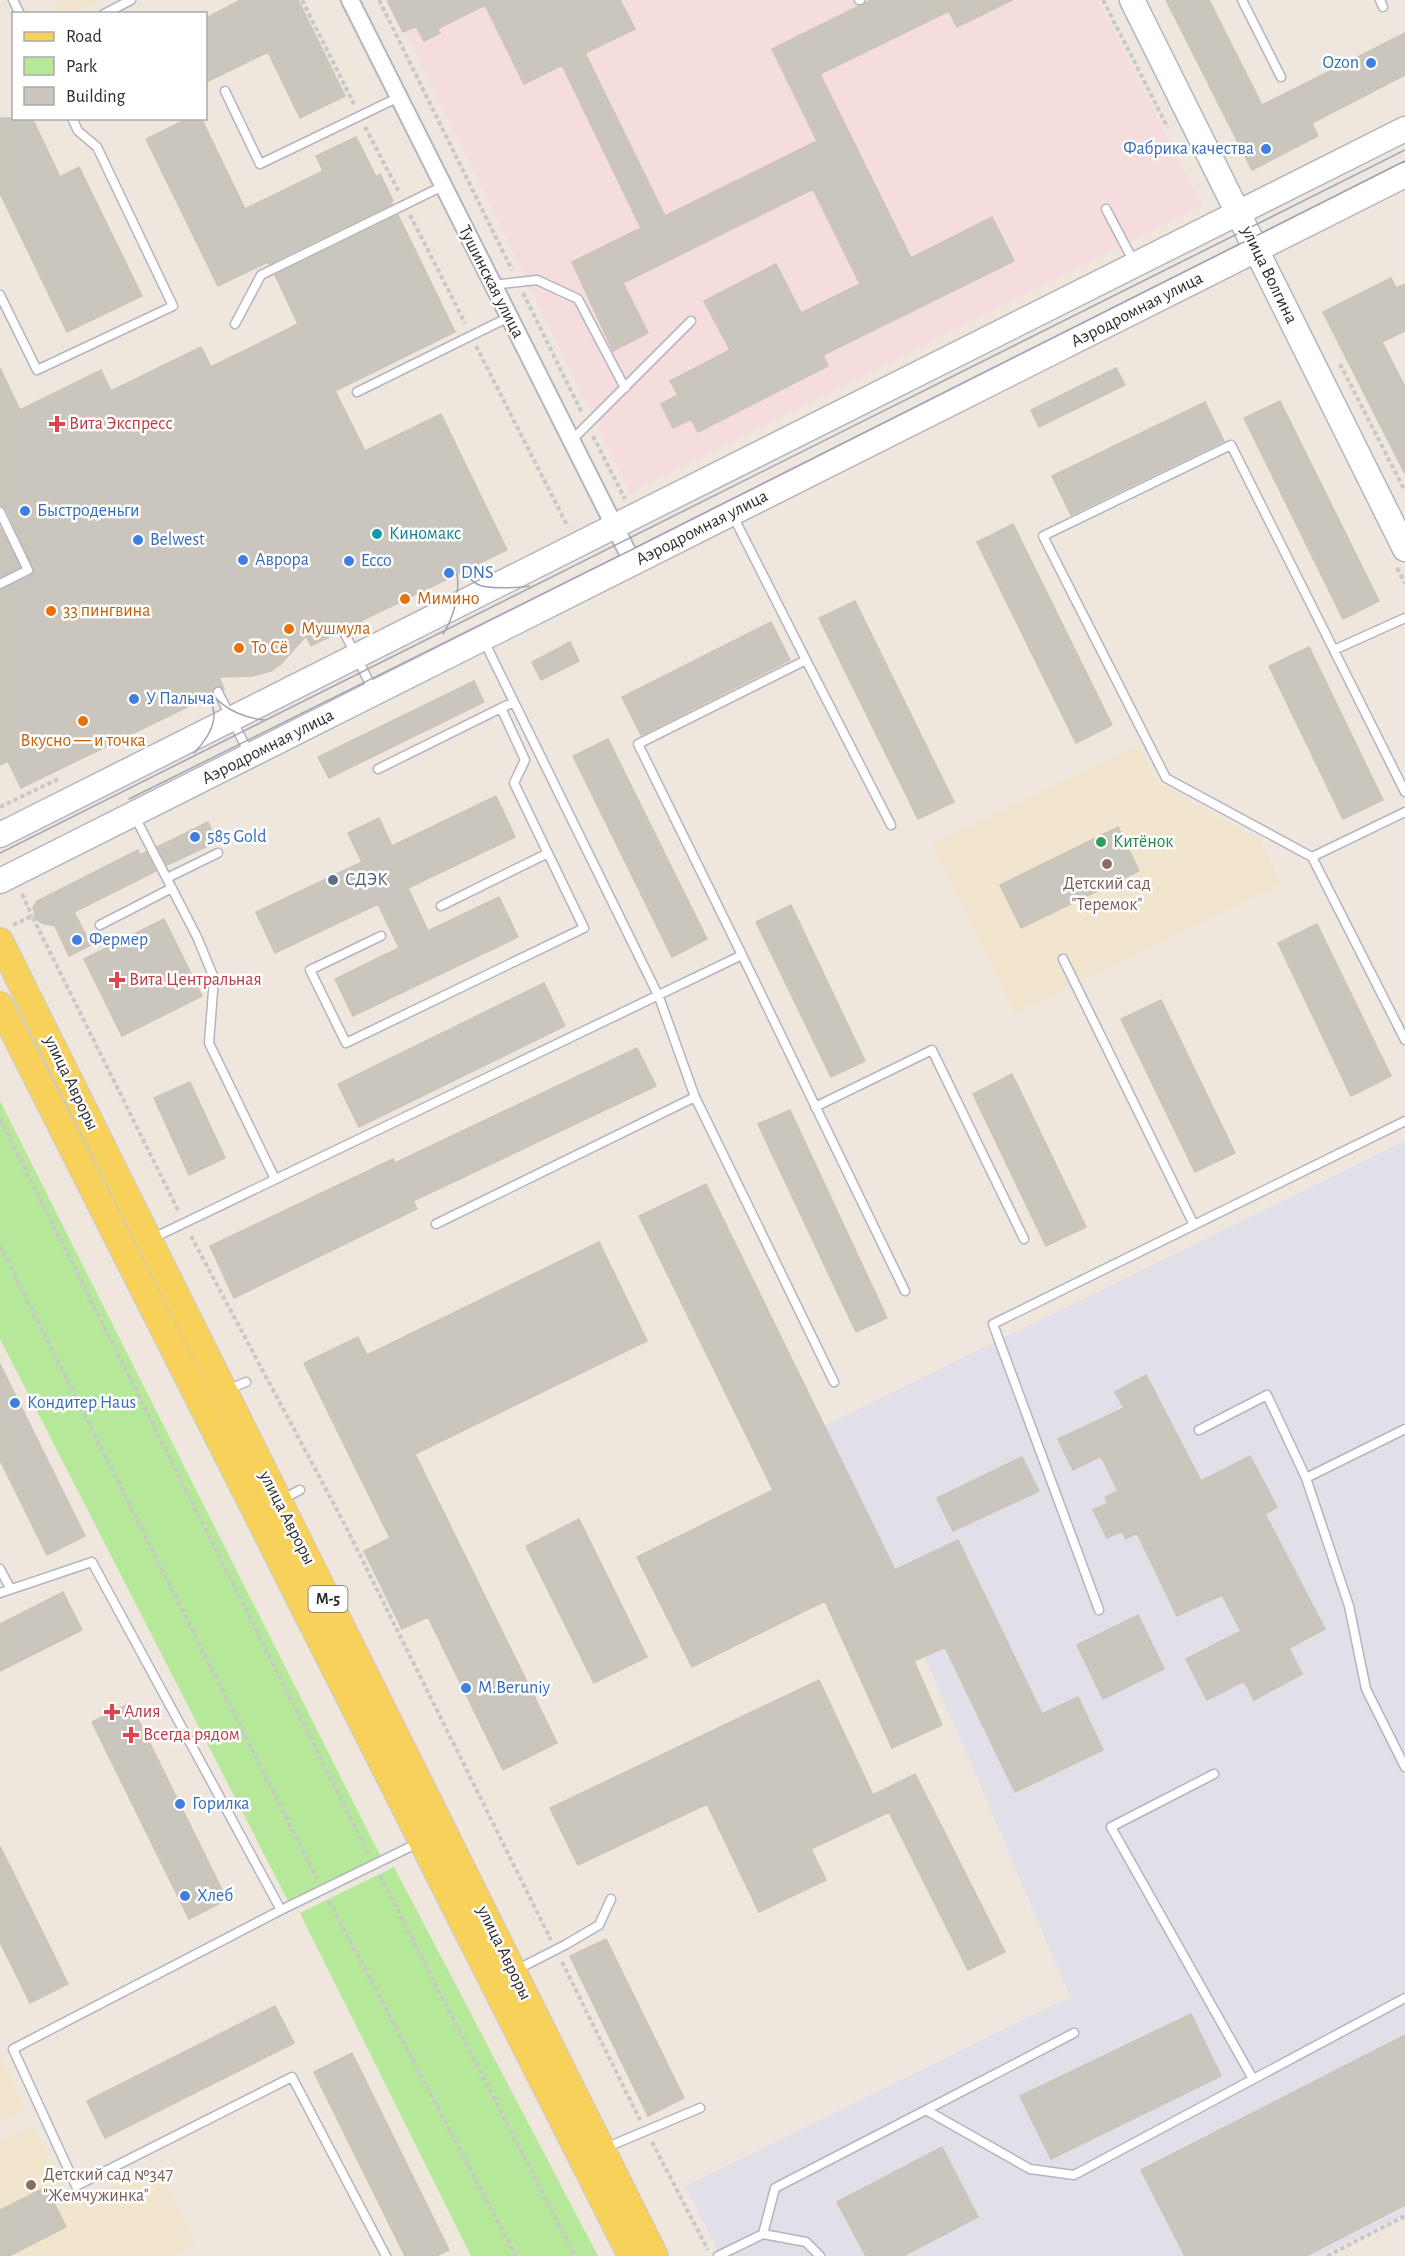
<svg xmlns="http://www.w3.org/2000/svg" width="1405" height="2256" font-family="'Alegreya Sans',sans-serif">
<rect width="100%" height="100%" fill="#efe7de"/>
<path fill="#e1dfe7" d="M1405,1141v1073l-85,42h-600l-34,-70 384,-189 -94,-222 -152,-349z"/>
<path fill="#f1e5cd" d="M55,0h45l-27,13 -12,1z
M1138,745l20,38 102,57 21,44 -266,129 -82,-169z
M0,2057l25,52 -25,12z
M33,2126l40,79 82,-41 40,80 -25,12h-170v-113z"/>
<path fill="#f5dcdd" d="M390,0h708l105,206 -573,287z"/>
<path fill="#b5e899" d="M0,1101l381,756 -92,46 -289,-564z
M394,1867l204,389h-127l-171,-343z"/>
<path fill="#cac6bd" stroke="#cbc4b8" stroke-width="1.5" d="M241,0h57l47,96 -45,22 -32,-66 -62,30v-64z
M387,0h233l15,29 -50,24 80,163 152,-75 -45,-92 99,-49h141l-55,27 -8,-16 -129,63 91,184 81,-41 22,44 -191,94 5,11 -130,66 -7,-13 -18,9 -12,-24 17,-9 -8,-14 60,-31 -26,-49 72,-37 25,49 59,-29 -47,-95 -190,94 25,50 -35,18 -41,-89 69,-34 -79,-163 -38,19 -39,-79 -48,24 3,4 -16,8 -8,-15 -13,6z
M1166,0h43l53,105 143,-72v42l-93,48 6,13 -66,34z
M0,118h32l28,59 19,-10 63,129 -75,36 -67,-139z
M189,118h12l44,91 78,-38 -7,-15 40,-19 20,40 4,-3 13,27 -2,1 1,2 -123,60 -1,-2 -50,24 -72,-147z
M398,215l57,117 -120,59 30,60 76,-37 66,136 -158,77 -8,-3 -4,3v6l-26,13 -5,-10 -25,28 -10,7 -19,5 -33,1 5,12 -8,-3 -6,10 -189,92 -13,-27 -8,4v-175l31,-14 3,-6 -28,-61 -6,-3v-138l20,42 81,-40 10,21 90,-44 10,20 87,-43 -23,-49z
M1391,278l5,10 9,-4v47l-23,11 23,45v87l-82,-162z
M1116,368l9,17 -86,42 -8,-17z
M1280,401l99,200 -36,18 -99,-201z
M1205,402l19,39 -153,74 -19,-39z
M1013,524l99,201 -36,18 -99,-201z
M0,527l20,40 -20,10z
M855,601l99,201 -36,17 -99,-201z
M771,622l19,38 -149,75 -19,-38z
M570,642l9,19 -38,19 -9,-18z
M1309,647l74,153 -40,19 -74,-153z
M474,681l10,21 -155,76 -11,-21z
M608,739l99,200 -35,18 -99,-201z
M496,796l19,41 -107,51 20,43 71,-34 19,40 -165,79 -18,-37 64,-31 -21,-44 -103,49 -19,-41 106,-50 -14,-29 31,-15 13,28z
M208,822l9,20 -50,23 -10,-18z
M1118,827l21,44 -118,57 -21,-43z
M138,850l2,5 6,-3 10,19 -82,41 17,33 -22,11 -14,-30 -13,-3 -6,-4 -3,-12 4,-6z
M791,905l74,156 -34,16 -75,-155z
M164,919l38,77 -80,40 -38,-77z
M1317,924l74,152 -40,20 -73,-153z
M544,983l21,43 -206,101 -21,-43z
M1161,1000l74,153 -40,19 -74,-153z
M637,1048l19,38 -243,115 4,8 -183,89 -24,-52 183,-87 2,4z
M1012,1074l74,153 -40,19 -73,-152z
M190,1082l35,76 -36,17 -35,-77z
M790,1110l97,208 -31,14 -98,-208z
M706,1184l189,386 63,-30 84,174 36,-17 25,53 -88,42 -70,-145 -31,14 28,64 -50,23 -67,-147 -133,66 -55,-110 136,-67 -134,-274z
M599,1242l48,99 -232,113 142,289 -54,27 -75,-153 -26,12 -38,-78 26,-13 -86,-175 54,-26 9,18z
M0,1364l85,172 -38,19 -47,-95z
M1146,1375l55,106 49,-25 27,51 -12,7 60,115 -36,19 13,26 -48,26 -10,-19 -37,19 -21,-41 55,-28 -19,-36 -45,21 -40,-83 -11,6 -4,-8 -15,7 -14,-28 15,-7 -3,-6 13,-6 -17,-35 -28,14 -15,-31 66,-31 -9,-16z
M1022,1457l17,34 -86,40 -16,-33z
M579,1519l68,138 -53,26 -68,-137z
M63,1592l19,38 -82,41v-47z
M1138,1615l26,54 -61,30 -26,-54z
M819,1680l54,115 42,-21 90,178 -37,18 -79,-158 -78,37 15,31 -67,32 -52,-108 -129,61 -28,-57z
M130,1703l97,197 -38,19 -97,-197z
M0,1846l68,138 -38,19 -30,-61z
M606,1939l78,159 -36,18 -78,-160z
M275,2006l19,37 -189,95 -18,-37z
M1191,2014l30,62 -170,83 -31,-63z
M1405,2035v170l-99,51h-121l-44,-86z
M352,2053l97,197 -13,6h-31l-91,-184z
M942,2147l36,70 -75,39h-37l-29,-54z
M46,2187l20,40 -57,29h-9v-46z"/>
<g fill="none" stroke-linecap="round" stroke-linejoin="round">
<g stroke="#b2b5c1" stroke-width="11">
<path id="lane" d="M13,0l7,14
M859,0h1
M1242,0l39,77
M1380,0l3,7
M104,14l27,-14
M225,91l35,73 139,-67
M1106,209l29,55
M493,285l44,-5 41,19 47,89
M0,295l37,75 136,-64 -76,-159 -19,-16 -6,-13
M235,324l26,-49 182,-89
M357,392l152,-75
M571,441l120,-120
M0,512l28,58 -28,14
M733,516l73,144 -168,84 104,211
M343,630l30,60
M483,639l176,358 36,100 139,285
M1334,650l71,-32
M806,660l85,165
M218,692l31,61
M378,769l123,-61
M1405,792l-174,-347 -188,91 123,242 146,79 93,-45
M134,815l63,122 17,41 -5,65 66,136
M1312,857l93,183
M167,878l51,-25
M441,906l107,-53
M100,925l72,-37
M381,936l-71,34 36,73 238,-115 -70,-145 11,-23 -24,-52 13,-6
M1063,959l131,266
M815,1107l117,-57 92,189
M436,1224l259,-127
M151,1239l591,-284 163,336
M227,1390l19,-8
M1405,1429l-99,49 43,128 17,83 39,78
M1199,1430l68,-35 39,83
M282,1499l18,-9
M0,1569l10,19
M0,1593l92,-31 189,348 -268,139 63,137 216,-109 94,179
M1099,1610l-106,-286 412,-203
M1214,1774l-103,53 142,252
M281,1910l137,-67
M516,1970l49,-25 34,-20 12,-26
M926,2110l148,-77
M605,2148l95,-40
M763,2234l43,8 14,14
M718,2256l45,-22 12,-46 151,-78 104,59 44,6 331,-177"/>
</g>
<g stroke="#b2b5c1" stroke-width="20">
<path id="street" d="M350,0l283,563"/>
</g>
<g stroke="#b2b5c1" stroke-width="27">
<path id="secondary" d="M1132,0l273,549
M0,835l1405,-706
M0,881l1405,-706"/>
</g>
<g stroke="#c8c8c8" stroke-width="28">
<path id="primary" d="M0,941l655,1315
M0,1005l631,1251"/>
</g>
<path stroke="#c8c8c8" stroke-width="4" stroke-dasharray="4.5 3" stroke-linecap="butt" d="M302,0l52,104
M379,0l133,270
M1103,0l65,128
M365,127l34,65
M410,215l55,108
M523,293l59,120
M476,346l92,181
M1340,364l65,127
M593,436l32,63
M1397,568l8,15
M0,807l58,-28
M22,894l10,22
M13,925l19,-9 146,294
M0,1119l368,734
M191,1236l154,289 206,415
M0,1246l317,633
M380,1876l195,380
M329,1901l187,355
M562,1962l78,158
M652,2142l56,108
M1327,2256l78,-40"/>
<use href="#lane" stroke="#fff" stroke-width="8"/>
<use href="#street" stroke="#fff" stroke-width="16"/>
<use href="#secondary" stroke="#fff" stroke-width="24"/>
<use href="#primary" stroke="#f8d15a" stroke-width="26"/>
<path stroke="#a0a4b8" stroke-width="1.5" d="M465,571c3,5 7,11 14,14 8,4 40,3 50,1
M443,634c11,-17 17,-41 14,-60
M213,695c12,15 34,24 53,25
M194,753c9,-9 20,-24 20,-38 0,-6 -3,-13 -4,-19
M129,799l498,-247 778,-391
M0,853l1405,-703"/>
</g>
<g fill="#3f7fe0" stroke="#fff" stroke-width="2">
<circle cx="1371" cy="63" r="6"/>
<circle cx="1266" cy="149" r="6"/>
<circle cx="25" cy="511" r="6"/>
<circle cx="138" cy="540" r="6"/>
<circle cx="243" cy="560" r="6"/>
<circle cx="349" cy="561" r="6"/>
<circle cx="449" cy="573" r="6"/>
<circle cx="134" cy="699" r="6"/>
<circle cx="195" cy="837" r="6"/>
<circle cx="77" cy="940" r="6"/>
<circle cx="15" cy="1403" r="6"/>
<circle cx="466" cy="1688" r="6"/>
<circle cx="180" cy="1804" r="6"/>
<circle cx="185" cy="1896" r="6"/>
</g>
<g fill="#e0444e" stroke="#fff" stroke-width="2">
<path d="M54 415h6v6h6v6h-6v6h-6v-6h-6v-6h6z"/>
<path d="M114 971h6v6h6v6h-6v6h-6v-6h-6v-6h6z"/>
<path d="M109 1703h6v6h6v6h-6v6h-6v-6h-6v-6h6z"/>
<path d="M128 1726h6v6h6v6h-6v6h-6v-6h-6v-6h6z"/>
</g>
<circle fill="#0f9aa8" stroke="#fff" stroke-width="2" cx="377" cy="534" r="6"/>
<g fill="#e8710a" stroke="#fff" stroke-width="2">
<circle cx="405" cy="599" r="6"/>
<circle cx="51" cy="611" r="6"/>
<circle cx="289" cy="629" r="6"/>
<circle cx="239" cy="648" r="6"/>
<circle cx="83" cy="721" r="6"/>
</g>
<circle fill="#2e9e5b" stroke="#fff" stroke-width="2" cx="1101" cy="842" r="6"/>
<g fill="#8d6e63" stroke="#fff" stroke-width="2">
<circle cx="1107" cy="864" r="6"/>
<circle cx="31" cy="2185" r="6"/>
</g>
<circle fill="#5c6f8a" stroke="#fff" stroke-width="2" cx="333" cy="880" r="6"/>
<g text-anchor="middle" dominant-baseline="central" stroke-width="5" stroke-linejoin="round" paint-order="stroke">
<rect fill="#fff" stroke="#6c6c6c" stroke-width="1.5" x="308.5" y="1586" width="39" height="26" rx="4.5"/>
<g font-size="16" font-weight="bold" fill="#2d2d2d">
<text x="328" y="1599">М-5</text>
</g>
<g font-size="18" fill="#366cbe" stroke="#fff" text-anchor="start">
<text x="1359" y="63" text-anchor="end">Ozon</text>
<text x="1254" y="149" text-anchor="end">Фабрика качества</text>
<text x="37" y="511">Быстроденьги</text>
<text x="150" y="540">Belwest</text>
<text x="255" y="560">Аврора</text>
<text x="361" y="561">Ecco</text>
<text x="461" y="573">DNS</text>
<text x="146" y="699">У Палыча</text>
<text x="207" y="837">585 Gold</text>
<text x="89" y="940">Фермер</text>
<text x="27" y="1403">Кондитер Haus</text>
<text x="478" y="1688">M.Beruniy</text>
<text x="192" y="1804">Горилка</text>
<text x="197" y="1896">Хлеб</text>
</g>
<g font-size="18" fill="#2d2d2d" stroke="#fff">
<text transform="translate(1269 275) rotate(64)">улица Волгина</text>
<text transform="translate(491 282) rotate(63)">Тушинская улица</text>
<text transform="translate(1137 310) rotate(-27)">Аэродромная улица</text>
<text transform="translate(702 528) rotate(-27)">Аэродромная улица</text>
<text transform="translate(268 747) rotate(-27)">Аэродромная улица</text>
<text transform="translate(71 1083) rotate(64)">улица Авроры</text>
<text transform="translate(287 1518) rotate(63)">улица Авроры</text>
<text transform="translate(504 1953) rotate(64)">улица Авроры</text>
</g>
<g font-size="18" fill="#be3a42" stroke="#fff" text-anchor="start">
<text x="69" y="424">Вита Экспресс</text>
<text x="129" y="980">Вита Центральная</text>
<text x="124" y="1712">Алия</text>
<text x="143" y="1735">Всегда рядом</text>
</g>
<g font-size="18" fill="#0d838f" stroke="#fff" text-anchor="start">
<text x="389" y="534">Киномакс</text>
</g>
<g font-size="18" fill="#c56008" stroke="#fff" text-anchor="start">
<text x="417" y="599">Мимино</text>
<text x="63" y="611">33 пингвина</text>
<text x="301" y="629">Мушмула</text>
<text x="251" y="648">То Сё</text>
<text x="83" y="741" text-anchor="middle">Вкусно — и точка</text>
</g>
<g font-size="18" fill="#27864d" stroke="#fff" text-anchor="start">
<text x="1113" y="842">Китёнок</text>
</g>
<g font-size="18" fill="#4e5e75" stroke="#fff" text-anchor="start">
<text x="345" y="880">СДЭК</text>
</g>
<g font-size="18" fill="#785e54" stroke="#fff">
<text x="1107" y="884">Детский сад<tspan x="1107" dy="21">"Теремок"</tspan></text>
<text x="43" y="2175" text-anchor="start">Детский сад №347<tspan x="43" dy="21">"Жемчужинка"</tspan></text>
</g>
</g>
<rect x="12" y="12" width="195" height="108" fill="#ffffff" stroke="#ababab" stroke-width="1.5"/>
<rect x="24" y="32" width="30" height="9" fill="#f8d15a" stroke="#ababab" stroke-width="1.5"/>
<text x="66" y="42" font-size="18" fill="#2d2d2d">Road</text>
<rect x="24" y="57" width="30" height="18" fill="#b5e899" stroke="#ababab" stroke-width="1.5"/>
<text x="66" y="72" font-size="18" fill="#2d2d2d">Park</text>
<rect x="24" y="87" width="30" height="18" fill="#cac6bd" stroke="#ababab" stroke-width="1.5"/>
<text x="66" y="102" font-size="18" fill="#2d2d2d">Building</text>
</svg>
